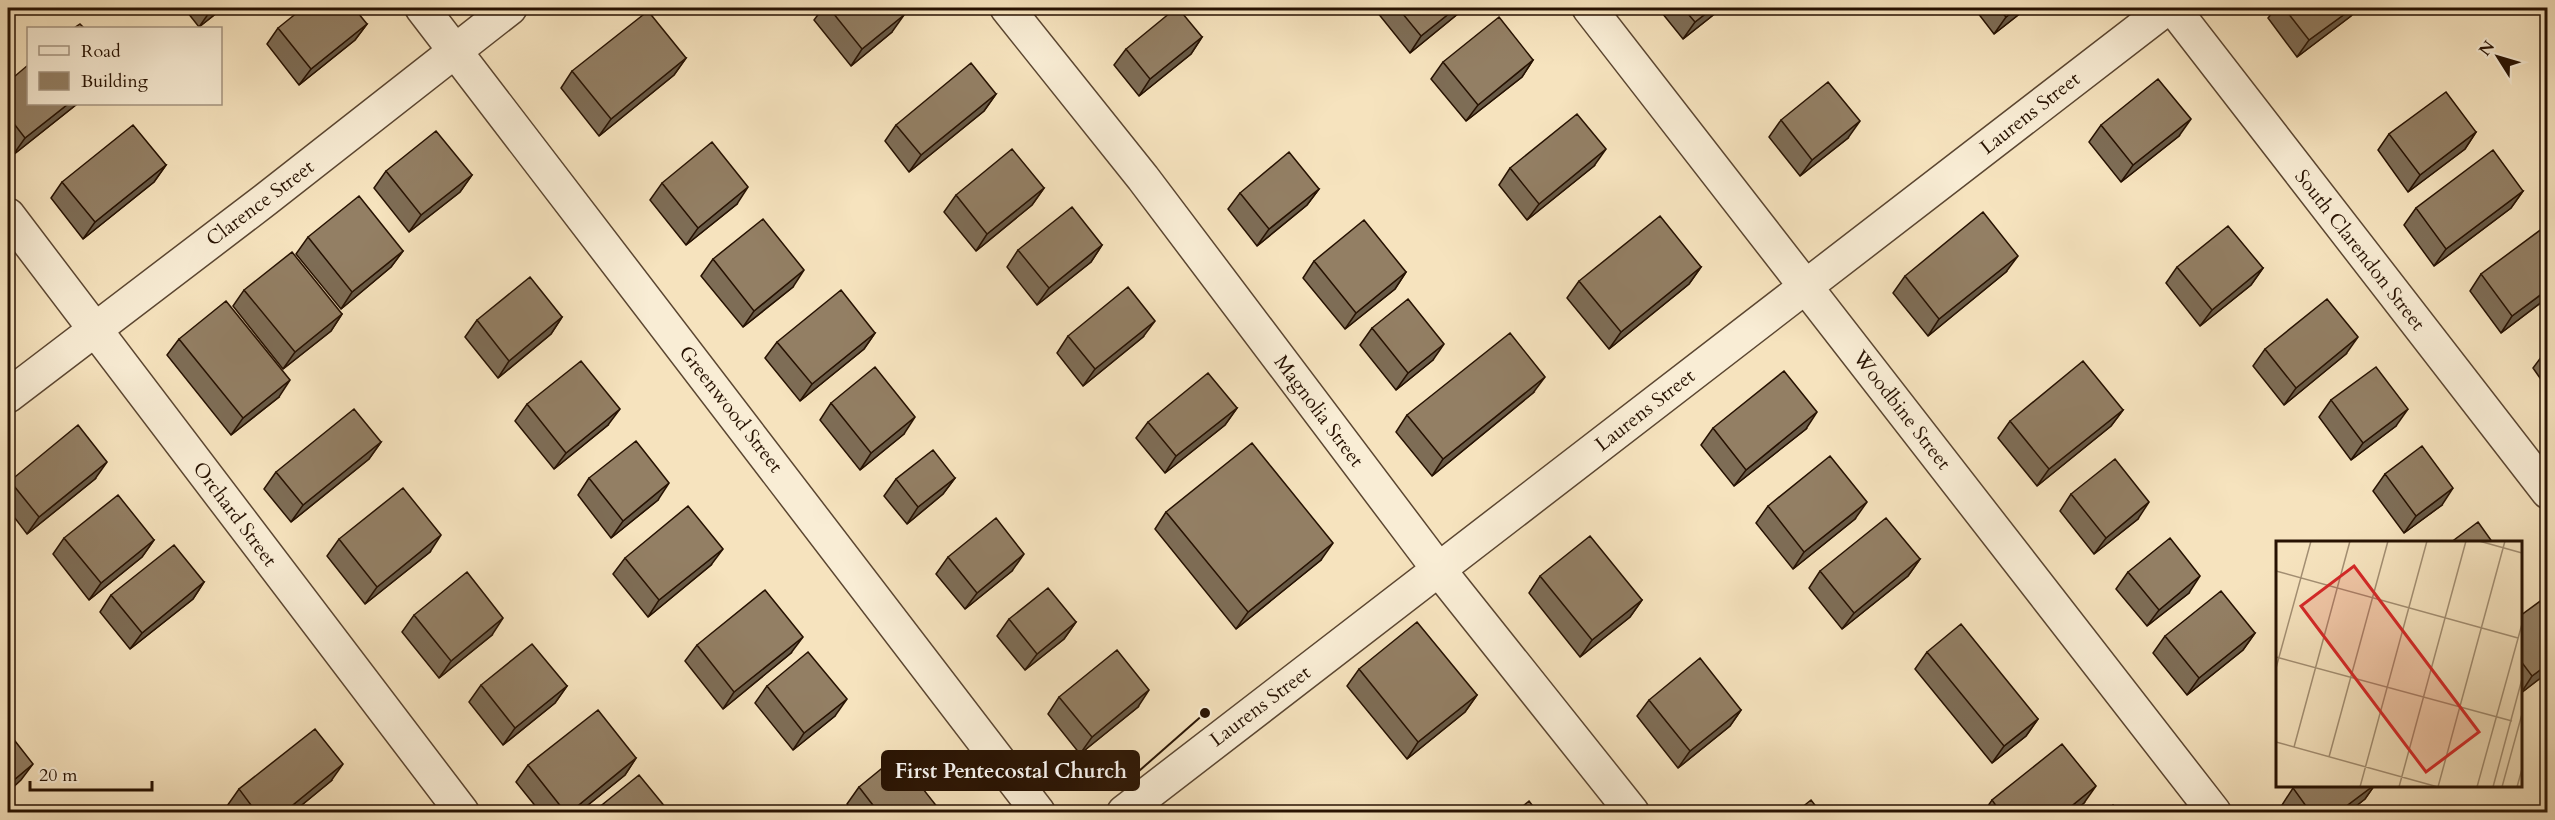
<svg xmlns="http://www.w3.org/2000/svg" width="2555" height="820" font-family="Cardo,serif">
<rect width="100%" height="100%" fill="#f6e3be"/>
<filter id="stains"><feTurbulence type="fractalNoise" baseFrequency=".00333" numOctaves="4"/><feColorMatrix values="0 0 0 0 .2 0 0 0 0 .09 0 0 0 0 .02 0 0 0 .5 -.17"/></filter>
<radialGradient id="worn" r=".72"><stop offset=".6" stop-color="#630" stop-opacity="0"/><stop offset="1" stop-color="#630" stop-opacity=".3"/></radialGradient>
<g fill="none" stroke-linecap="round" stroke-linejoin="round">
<g stroke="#5b4631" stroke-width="36">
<path id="minor" d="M422,8l616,804
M1007,8l136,170 296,392 193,242
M1589,8l625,804
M2173,8l375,484
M8,215l454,597
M8,396l257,-196 245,-192
M1124,812l1043,-804"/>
</g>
<use href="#minor" stroke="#f9edd5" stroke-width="33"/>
</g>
<path fill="#7e6d56" stroke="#271202" stroke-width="1.5" d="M184,8h39l-24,19z
M823,8h75l-6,24 -41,34 -37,-46z
M1380,8h85l-55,45 -33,-41z
M1658,8h64l-39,31z
M1974,8h53l-33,26z
M2276,8h82l-7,8 -54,41 -29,-39z
M367,24l-12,16 -56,45 -32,-41 11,-16z
M1202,37l-11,17 -52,42 -25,-31 12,-16z
M686,58l-12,17 -75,61 -38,-48 11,-17z
M1533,60l-11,17 -56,44 -35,-42 12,-17z
M8,82l20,22h49l-64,51 -5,-7z
M996,94l-12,17 -75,61 -24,-31 11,-16z
M1781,120l67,18 -48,38 -31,-39z
M2101,125l78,11 -58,46 -32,-40z
M2476,132l-11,17 -57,43 -30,-42 11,-16z
M166,165l-12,17 -71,57 -32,-41 11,-16z
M1594,166l-67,54 -28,-35 11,-17z
M386,171l86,4 -12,17 -51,40 -35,-44z
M662,183l75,21 -51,41 -36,-45z
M1044,188l-12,17 -56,46 -32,-39 12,-17z
M1319,189l-12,16 -50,41 -29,-37 12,-16z
M2523,191l-12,17 -77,58 -30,-41 12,-17z
M308,237l95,14 -12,16 -50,42 -45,-55z
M1102,245l-11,17 -54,43 -30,-38 11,-17z
M713,259l80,28 -50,40 -42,-51z
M1314,261l92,11 -11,17 -50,40 -42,-51z
M1701,267l-12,17 -80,65 -42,-51 12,-17z
M2177,267l86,1 -12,17 -51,41 -34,-43z
M2006,272l-78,64 -35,-43 12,-17z
M2481,274l66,24 -46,35 -31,-42z
M244,290l98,24 -11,17 -48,38 -50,-63z
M562,317l-11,17 -53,44 -33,-41 12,-17z
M1372,328l61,32 -37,30 -36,-45z
M875,333l-11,16 -64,52 -35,-43 12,-16z
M1068,336l75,1 -60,49 -26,-33z
M179,339l100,58 -48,38 -64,-80z
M2265,349l81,5 -62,51 -31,-39z
M2547,349v39l-14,-20 12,-16z
M1533,393l-101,83 -36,-44 11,-17z
M2331,400l65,26 -45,34 -32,-43z
M831,403l73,31 -44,36 -40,-50z
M527,404l81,21 -54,44 -39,-48z
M1237,408l-12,17 -60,48 -29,-35 12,-16z
M2123,410l-12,16 -74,60 -39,-48 12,-17z
M1713,428l93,1 -72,57 -33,-41z
M381,442l-12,17 -78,63 -27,-33 12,-17z
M2385,474l57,31 -38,28 -31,-42z
M589,478l69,22 -47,38 -33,-43z
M955,478l-12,16 -36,30 -23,-28 12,-17z
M95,479l-68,55 -19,-25v-25l2,-3z
M2071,494l67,25 -44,35 -34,-43z
M1768,506l87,13 -62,50 -37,-46z
M1166,512l155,48 -85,69 -81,-100z
M64,538l90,2 -12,17 -53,43 -36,-46z
M339,539l91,13 -65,52 -38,-48z
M948,557l64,14 -47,38 -29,-35z
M625,558l86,7 -63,52 -35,-43z
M1920,559l-12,17 -66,53 -33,-41 11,-17z
M2128,572l61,21 -42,33 -31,-37z
M1540,576l102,24 -12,17 -50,40 -51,-64z
M204,582l-11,17 -63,50 -30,-37 11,-17z
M414,615l78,20 -53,43 -37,-46z
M2520,616l27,57 -26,20z
M1009,619l67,3 -12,17 -39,31 -28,-34z
M2255,633l-12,17 -56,45 -34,-42 12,-17z
M697,645l94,8 -68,56 -38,-48z
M1927,652l111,67 -12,17 -34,27 -77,-94z
M1359,669l118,26 -12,17 -58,47 -60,-73z
M481,685l86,1 -12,17 -52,42 -34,-43z
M767,686l68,30 -42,34 -38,-47z
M1059,697l79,10 -58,47 -32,-40z
M1649,700l92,10 -11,16 -52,42 -41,-52z
M636,758l-11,17 -47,38h-37l-25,-31 12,-17z
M331,781l-39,32h-60l-5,-7 12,-17z
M2296,786h78l-9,13 -18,14h-60l-5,-8 11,-17z
M859,787l83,26h-88l-7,-9z
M1992,800l92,3 -12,10h-89z"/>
<path fill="#675946" stroke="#271202" stroke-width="1.5" d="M214,8h9l-24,19 12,-17z
M1456,8h9l-55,45 11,-17z
M1713,8h9l-39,31 12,-17z
M2018,8h9l-33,26 12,-17z
M2353,8h5l-7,8 -54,41 12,-17z
M904,15l-12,17 -41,34 11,-17z
M367,24l-12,16 -56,45 12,-16z
M1202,37l-11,17 -52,42 11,-17z
M686,58l-12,17 -75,61 12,-17z
M1533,60l-11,17 -56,44 12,-16z
M996,94l-12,17 -75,61 12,-17z
M68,104h9l-64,51 12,-17z
M2191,119l-12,17 -58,46 12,-17z
M1860,121l-12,17 -48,38 12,-16z
M2476,132l-11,17 -57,43 12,-17z
M1606,149l-12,17 -67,54 12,-16z
M166,165l-12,17 -71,57 12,-17z
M472,175l-12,17 -51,40 12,-17z
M748,187l-11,17 -51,41 12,-17z
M1044,188l-12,17 -56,46 11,-17z
M1319,189l-12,16 -50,41 12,-17z
M2523,191l-12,17 -77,58 12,-17z
M1102,245l-11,17 -54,43 12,-17z
M403,251l-12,16 -50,42 11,-17z
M2018,256l-12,16 -78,64 11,-17z
M1701,267l-12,17 -80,65 12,-17z
M2263,268l-12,17 -51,41 12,-16z
M804,270l-11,17 -50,40 11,-16z
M1406,272l-11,17 -50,40 11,-16z
M2547,290v8l-46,35 11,-17z
M342,314l-11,17 -48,38 12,-17z
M562,317l-11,17 -53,44 11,-17z
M1155,321l-12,16 -60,49 12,-17z
M875,333l-11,16 -64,52 12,-17z
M2358,337l-12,17 -62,51 12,-17z
M1444,344l-11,16 -37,30 12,-17z
M1545,377l-12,16 -101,83 11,-17z
M290,380l-11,17 -48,38 12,-17z
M1237,408l-12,17 -60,48 11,-17z
M620,409l-12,16 -54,44 12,-16z
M2408,409l-12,17 -45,34 12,-17z
M2123,410l-12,16 -74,60 12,-17z
M1817,412l-11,17 -72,57 12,-16z
M915,417l-11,17 -44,36 11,-17z
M381,442l-12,17 -78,63 12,-17z
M107,462l-12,17 -68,55 12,-17z
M955,478l-12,16 -36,30 11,-17z
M669,483l-11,17 -47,38 12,-17z
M2453,488l-11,17 -38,28 12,-17z
M1867,502l-12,17 -62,50 11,-17z
M2149,502l-11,17 -44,35 12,-16z
M441,535l-11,17 -65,52 12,-17z
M154,540l-12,17 -53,43 12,-17z
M1333,543l-12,17 -85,69 12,-17z
M723,549l-12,16 -63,52 11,-17z
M1024,554l-12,17 -47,38 12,-16z
M1920,559l-12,17 -66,53 12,-16z
M2200,576l-11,17 -42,33 12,-16z
M204,582l-11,17 -63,50 12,-16z
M1642,600l-12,17 -50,40 12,-17z
M503,618l-11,17 -53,43 12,-17z
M1076,622l-12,17 -39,31 12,-16z
M2255,633l-12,17 -56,45 12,-17z
M803,637l-12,16 -68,56 11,-17z
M2547,665v8l-26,20 11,-17z
M567,686l-12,17 -52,42 12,-17z
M1149,690l-11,17 -58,47 12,-17z
M1477,695l-12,17 -58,47 11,-17z
M847,699l-12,17 -42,34 11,-17z
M1741,710l-11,16 -52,42 12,-17z
M2038,719l-12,17 -34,27 12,-17z
M636,758l-11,17 -47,38h-9z
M33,764l-12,16 -13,12v-7z
M343,764l-12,17 -39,32h-9z
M2096,786l-12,17 -12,10h-9z
M2373,786h1l-9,13 -18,14h-10z"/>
<path fill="#937f64" stroke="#271202" stroke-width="1.5" d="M303,8h51l13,16 -56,45 -33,-41z
M829,8h69l6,7 -42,34z
M1176,8h2l24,29 -52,42 -24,-30z
M1398,8h58l-35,28z
M1683,8h30l-18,14z
M1998,8h20l-12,9z
M2284,8h69l-44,32z
M648,11l38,47 -75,61 -39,-48z
M1499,17l34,43 -55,45 -35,-43z
M80,24l4,4h-10z
M8,38l6,8 -6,6z
M971,63l25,31 -75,61 -25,-30z
M28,65v39h40l-43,34 -17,-22v-34z
M2158,79l33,40 -58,46 -32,-40z
M1828,82l32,39 -48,39 -31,-40z
M2446,92l30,40 -56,43 -31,-41z
M1577,114l29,35 -67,55 -29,-36z
M133,125l33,40 -71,57 -33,-40z
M436,131l36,44 -51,40 -35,-44z
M712,142l36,45 -50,41 -36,-45z
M1012,149l32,39 -57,46 -31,-39z
M2493,150l30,41 -77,58 -30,-41z
M1289,152l30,37 -50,40 -29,-36z
M359,196l44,55 -51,41 -44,-55z
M1072,207l30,38 -53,43 -31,-38z
M1983,212l35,44 -79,63 -34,-43z
M1660,216l41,51 -80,65 -42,-51z
M763,219l41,51 -50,41 -41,-52z
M1364,220l42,52 -50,41 -42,-52z
M2547,225v65l-35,26 -31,-42z
M2228,226l35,42 -51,42 -35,-43z
M292,252l50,62 -47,38 -51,-62z
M530,277l32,40 -53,44 -32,-41z
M1128,287l27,34 -60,48 -27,-33z
M841,290l34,43 -63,51 -35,-42z
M1408,299l36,45 -36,29 -36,-45z
M2327,299l31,38 -62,51 -31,-39z
M226,301l64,79 -47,38 -64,-79z
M1510,333l35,44 -102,82 -36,-44z
M581,361l39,48 -54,44 -39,-49z
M2083,361l40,49 -74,59 -39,-48z
M875,367l40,50 -44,36 -40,-50z
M2376,367l32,42 -45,34 -32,-43z
M1784,371l33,41 -71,58 -33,-42z
M1208,373l29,35 -61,48 -28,-34z
M354,409l27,33 -78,63 -27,-33z
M78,425l29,37 -68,55 -29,-36z
M636,441l33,42 -46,38 -34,-43z
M1252,443l81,100 -85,69 -82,-100z
M2422,446l31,42 -37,28 -31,-42z
M933,450l22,28 -37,29 -22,-28z
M1830,456l37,46 -63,50 -36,-46z
M2115,459l34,43 -43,36 -35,-44z
M403,488l38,47 -64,52 -38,-48z
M118,495l36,45 -53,43 -37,-45z
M688,506l35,43 -64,51 -34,-42z
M996,518l28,36 -47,39 -29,-36z
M1886,518l34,41 -66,54 -34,-42z
M2478,522l15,21h-43z
M1590,536l52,64 -50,40 -52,-64z
M2170,538l30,38 -41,34 -31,-38z
M174,545l30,37 -62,51 -31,-38z
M467,572l36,46 -52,43 -37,-46z
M1048,588l28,34 -39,32 -28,-35z
M765,590l38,47 -69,55 -37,-47z
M2221,591l34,42 -56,45 -34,-42z
M2547,596v69l-15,11 -12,-16v-44z
M1417,622l60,73 -59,47 -59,-73z
M1961,624l77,95 -34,27 -77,-94z
M532,644l35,42 -52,42 -34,-43z
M1117,650l32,40 -57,47 -33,-40z
M808,652l39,47 -43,34 -37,-47z
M1700,658l41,52 -51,41 -41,-51z
M598,710l38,48 -67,55h-3l-38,-48z
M315,729l28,35 -60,49h-26l-18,-24z
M8,732l25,32 -25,21z
M2062,744l34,42 -33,27h-62l-9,-13z
M897,756l45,57h-63l-20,-26z
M639,775l27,33 -5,5h-69z
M2296,786h77l-36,27h-26l-18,-25z
M1811,800l10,13h-26z
M1529,801l9,12h-23z
M2113,805l6,8h-15z"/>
<g text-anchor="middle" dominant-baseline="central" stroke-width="6" stroke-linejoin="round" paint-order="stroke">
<g font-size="20" fill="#271202" stroke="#f9edd5">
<text transform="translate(2030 113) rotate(-38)">Laurens Street</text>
<text transform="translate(260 203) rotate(-37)">Clarence Street</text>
<text transform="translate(2360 250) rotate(52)">South Clarendon Street</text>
<text transform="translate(731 409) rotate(52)">Greenwood Street</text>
<text transform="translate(1645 410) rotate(-38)">Laurens Street</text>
<text transform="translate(1902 410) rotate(52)">Woodbine Street</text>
<text transform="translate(1319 411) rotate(53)">Magnolia Street</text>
<text transform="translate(235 514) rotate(53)">Orchard Street</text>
<text transform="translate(1260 706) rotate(-37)">Laurens Street</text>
</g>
</g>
<g transform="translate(2276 541)">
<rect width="246" height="246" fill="#f6e3be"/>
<path fill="none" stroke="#a38f73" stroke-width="1.5" d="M203,0l43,12M0,30l242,67M0,116l236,64M0,127l35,-127M0,201l162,45M18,206l56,-206M53,216l59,-216M84,246l67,-246M123,246l67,-246M162,246l67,-246M201,246l45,-163M217,246l29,-108M226,246l20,-73M241,246l5,-18"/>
<path fill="#d62828" fill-opacity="0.15" stroke="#d62828" stroke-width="3" d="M78,25l125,166 -53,40 -125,-166z"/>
<rect width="246" height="246" fill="none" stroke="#271202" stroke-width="3"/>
</g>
<path fill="none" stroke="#271202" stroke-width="2" d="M1205 713L1139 771"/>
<circle fill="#271202" stroke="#f9edd5" stroke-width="2" cx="1205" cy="713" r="6"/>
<rect fill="#271202" stroke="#271202" stroke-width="2" x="882" y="751" width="257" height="39" rx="6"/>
<g font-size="21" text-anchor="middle" font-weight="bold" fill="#fff">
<text x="1011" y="778">First Pentecostal Church</text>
</g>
<rect width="2555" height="820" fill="none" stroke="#f6e3be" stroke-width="30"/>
<rect x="9" y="9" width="2537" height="802" fill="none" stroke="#271202" stroke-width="3"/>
<rect x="15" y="15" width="2525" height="790" fill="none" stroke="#271202" stroke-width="1.5"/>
<rect x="27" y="27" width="195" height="78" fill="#f9edd5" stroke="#a59581" stroke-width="1.5"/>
<rect x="39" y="46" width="30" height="9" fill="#f9edd5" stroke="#a59581" stroke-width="1.5"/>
<text x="81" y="57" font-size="18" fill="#271202">Road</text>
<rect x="39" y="72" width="30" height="18" fill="#937f64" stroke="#a59581" stroke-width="1.5"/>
<text x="81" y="87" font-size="18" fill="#271202">Building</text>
<g transform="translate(2498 57) rotate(307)" stroke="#f9edd5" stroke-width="4.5" paint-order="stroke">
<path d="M0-4.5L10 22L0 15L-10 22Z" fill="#271202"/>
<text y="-9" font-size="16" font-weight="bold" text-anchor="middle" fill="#271202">N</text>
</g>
<path d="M30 781v9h122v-9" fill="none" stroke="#271202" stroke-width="3"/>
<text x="39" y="781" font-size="18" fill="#271202" stroke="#f9edd5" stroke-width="4.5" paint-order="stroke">20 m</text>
<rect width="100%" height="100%" filter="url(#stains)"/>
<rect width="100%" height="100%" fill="url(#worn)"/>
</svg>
